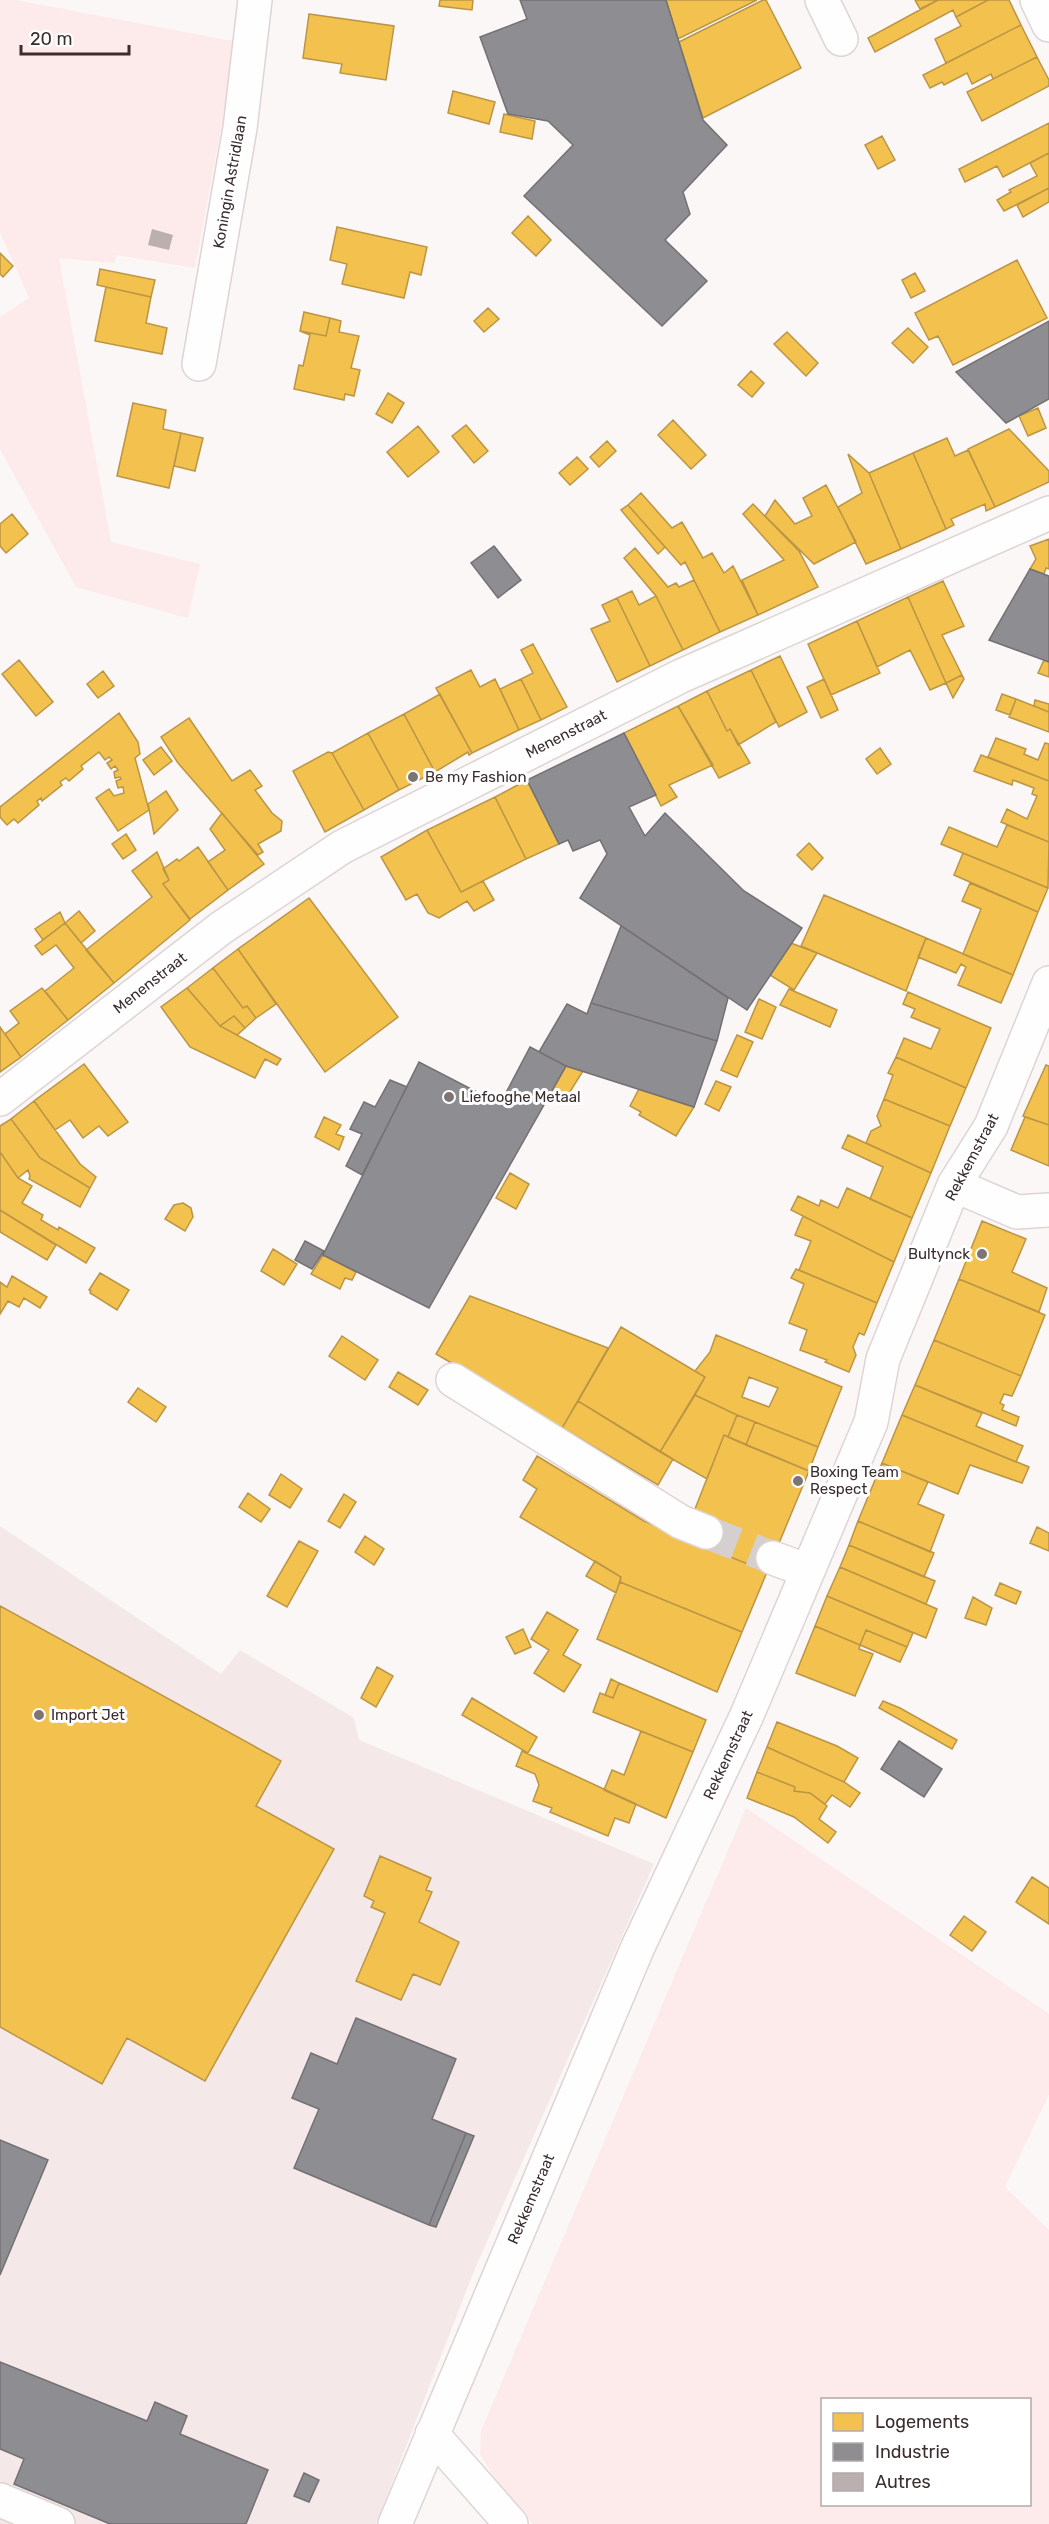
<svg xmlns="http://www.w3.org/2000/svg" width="1049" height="2524" font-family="Rubik,sans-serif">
<rect width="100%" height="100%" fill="#fbf7f7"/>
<path fill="#f5e8e8" d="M0,1526l221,148 19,-24 114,68 5,22 295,124 -180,407 -98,253h-376z"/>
<path fill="#fdeaea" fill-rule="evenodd" d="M0,0h16l221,42 -42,226 -78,-13 -3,8 -55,-5 52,284 89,22 -12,54 -112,-31 -76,-138v-132l29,-19 -29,-66z
M746,1808l303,206v80l-44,93 44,43v294h-516l-36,-42 -17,-28 1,-23zM822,2400h208v104h-208z"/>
<path fill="#f2c14e" stroke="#bb9544" stroke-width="1.5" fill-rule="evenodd" d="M440,0h33l-1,10 -33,-4z
M666,0h91l-79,39z
M763,0h3l35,68 -98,50 -24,-76z
M915,0h23l-18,9z
M938,0h50l-32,17 -3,-7 -78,42 -7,-14z
M988,0h21l12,25 -75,38 -11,-24 26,-13 -5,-9z
M309,14l85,12 -8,54 -46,-7 2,-9 -39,-6z
M1021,25l16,32 -44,22 -2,-5 -19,10 -5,-11 -23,12 -2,-3 -12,6 -7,-13z
M1037,57l12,23v6l-67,35 -15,-29z
M453,91l42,11 -6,22 -41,-11z
M504,114l31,7 -3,18 -32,-7z
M1049,123v30l-46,24 -6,-11 -32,16 -6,-13z
M882,136l13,24 -17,9 -13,-24z
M1049,153v35l-45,23 -7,-11 14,-8 -2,-2 28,-14 -7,-13z
M1049,188v14l-26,15 -6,-12z
M528,216l23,24 -15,16 -24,-23z
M337,227l90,20 -6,28 -11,-3 -6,26 -62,-14 5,-20 -17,-4z
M0,253l13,13 -10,11 -3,-3z
M1017,260l30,58 -94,47 -15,-29 -9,4 -14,-27z
M100,269l55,11 -4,17 -54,-12z
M915,273l10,18 -14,7 -9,-18z
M106,287l45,10 -5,26 21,5 -5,26 -67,-13z
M488,308l11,11 -15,13 -10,-11z
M304,312l26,6 -4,18 -26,-5z
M330,318l11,3 -2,11 20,4 -8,32 9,2 -6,26 -9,-2 -1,6 -50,-11 5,-24 4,1 7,-31 -10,-4 26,5z
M908,328l20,19 -15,16 -21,-20z
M787,332l31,31 -12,13 -32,-32z
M751,371l13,12 -12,14 -14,-12z
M388,393l16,10 -12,20 -16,-9z
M133,403l33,7 -3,19 18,4 -12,55 -52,-12z
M1038,408l8,20 -18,8 -9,-20z
M673,420l33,35 -15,14 -33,-34z
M466,425l22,26 -14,12 -22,-27z
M418,426l21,26 -31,25 -21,-25z
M1009,429l40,42v11l-54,25 -27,-58z
M181,433l22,5 -8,33 -21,-5z
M947,438l8,18 13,-6 27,57 -9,4 -1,-7 -34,15 3,6 -8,4 -33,-76z
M607,441l9,10 -17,16 -9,-10z
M913,453l33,76 -45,20 -32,-76z
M848,454l21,19 32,76 -35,15 -28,-57 24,-14z
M577,457l11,12 -18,16 -11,-12z
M826,485l30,57 -42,22 -49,-48 10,-16 20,24 17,-8 -9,-18z
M641,493l31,35 10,-6 21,36 9,-5 12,20 9,-7 25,49 -38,17 -35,-70 -4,3 -53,-60z
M753,504l46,47 19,36 -60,28 -16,-35 42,-20 -41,-46z
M628,505l37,42 -7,7 -37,-44z
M12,514l16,20 -22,19 -6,-7v-22z
M1049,539v30l-3,-1 -2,6 -14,-5 6,-10 -6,-13z
M635,548l33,39 8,-4 3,4 15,-7 26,52 -37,18 -27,-54 -32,-38z
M943,581l21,45 -22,9 20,40 -16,8 -38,-86z
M632,591l7,14 17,-9 27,54 -33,16 -33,-68z
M908,597l38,86 -16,7 -20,-40 -33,17 -20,-46z
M617,598l33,68 -33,16 -26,-53 19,-8 -8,-16z
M857,621l23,52 -49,22 -23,-51z
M533,644l34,63 -26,13 -20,-41 12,-6 -12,-23z
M780,656l27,56 -28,15 -28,-57z
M19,660l34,42 -17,14 -34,-42z
M1044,660l5,2v15l-11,-4z
M471,670l9,17 15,-8 24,51 -47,23 -36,-65z
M751,670l25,52 -38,23 -8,-16 -3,2 -20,-40z
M103,671l11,15 -16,12 -11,-14z
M962,675l2,4 -11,19 -7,-15z
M521,679l20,41 -22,10 -19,-41z
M824,679l14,31 -17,8 -14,-31z
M707,691l20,40 3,-2 20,34 -31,15 -41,-72z
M440,694l32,59 -3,2 -1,-3 -33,20 -31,-58z
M1002,694l14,5 -6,16 -14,-5z
M1016,699l33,13v20l-40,-15z
M1035,700l14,4v8l-15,-6z
M678,706l35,59 -44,20 8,12 -16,9 -37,-73z
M119,713l19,29 2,12 -5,4 14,52 -31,21 -22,-33 13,-9 5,7 10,-3 -1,-6 -5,1 -2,-7 5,-2 -1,-2 -5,1 -1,-6 4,-2 -3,-4 -4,3 -4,-6 5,-3 -3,-3 -4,3 -6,-8 -18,14 2,3 -14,12 -3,-3 -6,4 2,3 -20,16 -1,-3 -4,3 2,4 -21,18 -4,-4 -7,6 -7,-8v-10z
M404,714l31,58 -36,18 -31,-57z
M189,718l43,63 18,-11 12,16 -7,4 17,23 10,8 -1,10 -23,13 5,8 -5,3 -80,-92 -17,-26z
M368,733l31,57 -35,20 -32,-57z
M996,738l30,11 -2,5 14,6 7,-17 4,1v37l-61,-24z
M161,747l11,14 -18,14 -11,-15z
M880,748l11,16 -14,10 -11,-15z
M328,752l4,1 32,57 -39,22 -32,-61z
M981,755l68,26v61l-48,-20 6,-13 20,10 10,-23 -5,-2 2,-6 -21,-8 -1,5 -38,-14z
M527,780l32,64 -33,15 -31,-62z
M166,791l12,19 -24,24 -6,-30z
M495,797l31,62 -65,33 -34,-62z
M222,813l42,51 -36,26 -20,-28 17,-12 -15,-21z
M1007,825l42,17 -1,46 -107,-44 8,-17 48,20z
M427,830l34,62 22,-11 11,19 -20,11 -7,-10 -28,17 -11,-5 -11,-19 -11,6 -25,-43z
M126,834l10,16 -13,9 -11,-15z
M809,843l14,15 -11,12 -15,-15z
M198,847l30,43 -38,29 -27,-35 6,-4 -6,-11 14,-10 2,2z
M157,852l12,28 -6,4 27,36 -76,63 -28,-33 66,-53 -20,-26z
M963,853l85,35 -10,24 -84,-37z
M970,883l68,29 -25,63 -50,-21 18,-45 -19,-8z
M824,895l102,43 -20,53 -105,-45z
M309,898l89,119 -73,55 -87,-123z
M79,911l16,20 -14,12 -16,-20z
M60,912l5,11 -22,17 -8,-11z
M65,923l49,60 -46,37 -23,-29 29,-23 -18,-23 -14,10 -7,-9z
M926,938l87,37 -12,28 -43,-18 8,-18 -5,-3 -5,9 -38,-16z
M791,943l26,10 -23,37 -24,-15z
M238,949l38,55 -20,14 -9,-12 -4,2 -30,-40z
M213,968l30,40 4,-2 9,12 -11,10 -11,-12 -14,10 -33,-38z
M42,988l26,32 -47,37 -16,-23 14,-11 -9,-12z
M187,988l33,38 61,33 -4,6 -12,-6 -10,19 -65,-31 -29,-40z
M789,989l48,21 -7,17 -50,-22z
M908,992l83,36 -25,60 -70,-31 8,-19 27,11 9,-20 -29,-12 4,-8 -12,-5z
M759,999l17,8 -14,32 -17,-7z
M234,1016l11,12 -8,7 -17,-9z
M0,1027l21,30 -21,15z
M737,1035l16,7 -16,35 -16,-7z
M896,1057l70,31 -16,38 -66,-27 9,-24 -5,-2z
M84,1064l44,58 -20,14 -9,-10 -16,12 -13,-18 -15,10 -21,-29z
M1046,1065l3,1v59l-26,-9z
M566,1066l17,5 -20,32 -13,-9z
M716,1081l15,6 -12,24 -14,-7z
M639,1089l55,18 -18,29 -37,-21 2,-3 -11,-6z
M884,1099l66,27 -19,47 -65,-30 5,-12 10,-5 -4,-10z
M34,1101l46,63 16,13 -6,11 -50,-30 -29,-39z
M324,1117l17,8 -5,9 8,3 -5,13 -24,-13z
M1025,1117l24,8v41l-38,-16z
M11,1119l29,39 50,30 -10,19 -51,-28 1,-3 -2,-6 -10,8 -18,-26v-26z
M848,1135l83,38 -19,45 -42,-19 13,-32 -41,-19z
M0,1152l18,26 14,8 -10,17 21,12 -2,5 17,10 1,-3 36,21 -9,15 -86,-53z
M510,1173l19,11 -13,25 -20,-11z
M847,1188l65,30 -18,44 -103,-52 7,-14 21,10 2,-6 17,8z
M183,1203l8,5 2,9 -8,14 -20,-12 9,-14z
M0,1210l56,35 -9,15 -47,-28z
M803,1216l91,46 -17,41 -78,-33 12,-29 -16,-6z
M982,1221l44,18 -14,33 35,16 -8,24 -80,-33z
M273,1249l24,15 -13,21 -23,-14z
M323,1255l33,17 -4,8 -7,-2 -5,11 -29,-15z
M796,1269l81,34 -12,30 -1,2 -5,-2 -6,14 3,8 -7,17 -24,-10 2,-2 -27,-10 7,-20 -18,-7 15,-39 -13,-6z
M100,1273l29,17 -12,20 -27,-17 1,-2 -2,-1z
M12,1276l35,21 -7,11 -16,-10 -5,9 -11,-6 -8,13v-32l7,5z
M959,1279l86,36 -24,61 -87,-36z
M470,1296l138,52 -46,80 -126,-74z
M621,1327l84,50 -45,75 -82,-51z
M716,1335l126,52 -24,60 -81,-32 -42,-20 10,-18 -10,-6 15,-19zM749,1377l29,11 -9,19 -27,-10z
M342,1336l36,24 -13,20 -36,-24z
M934,1340l87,36 -9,20 -8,-2 -4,9 4,2 -2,5 17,7 -3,9 -101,-41z
M398,1372l30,18 -10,15 -29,-18z
M915,1385l67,28 -6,13 47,20 -7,16 -114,-47z
M138,1388l28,19 -10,15 -28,-20z
M695,1395l42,20 -9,22 -4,-2 -17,44 -47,-27z
M578,1401l95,58 -15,26 -96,-57z
M737,1415l18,7 -9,23 -18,-8z
M902,1415l127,52 -7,16 -52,-18 -12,29 -76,-31z
M755,1422l63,25 -9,24 -63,-26z
M724,1435l85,36 -42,101 -66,-27 -8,-31z
M537,1456l107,65 123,51 -25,60 -122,-50 1,-5 -101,-60 17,-28 -14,-9z
M882,1463l46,19 -10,22 26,11 -14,37 -72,-31z
M281,1474l21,15 -12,19 -21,-13z
M248,1493l22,16 -9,13 -22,-15z
M344,1494l12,8 -16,26 -12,-7z
M858,1521l76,32 -10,24 -75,-32z
M1037,1527l12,6v18l-19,-8z
M365,1536l19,13 -10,16 -19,-13z
M299,1541l19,10 -31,56 -20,-11z
M849,1545l86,36 -9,23 -86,-37z
M595,1561l26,16 -5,16 -30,-17z
M840,1567l97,42 -11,29 -99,-42z
M620,1582l122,50 -25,60 -120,-53z
M1000,1583l21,9 -5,12 -21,-9z
M827,1596l86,37 -6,14 -41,-17 -6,15 -45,-19z
M973,1597l19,11 -6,17 -21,-7z
M0,1606l281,155 -25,45 78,43 -129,232 -78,-43 -25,46 -102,-57z
M547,1612l31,18 -15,25 18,10 -17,27 -30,-19 15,-23 -18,-11z
M815,1626l45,19 -1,4 14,5 -18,42 -59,-23z
M523,1629l8,18 -16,7 -9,-17z
M866,1630l41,17 -7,15 -40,-17z
M377,1667l16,9 -17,31 -15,-9z
M611,1679l8,4 -6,15 -8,-3z
M619,1683l87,37 -13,32 -100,-40 7,-19 13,5z
M472,1698l65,39 -9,16 -66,-38z
M883,1701l17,7 57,32 -5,9 -73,-41z
M777,1722l60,24 21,12 -14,24 -77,-35z
M641,1731l52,21 -27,66 -62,-28 8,-20 12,5z
M767,1747l77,35 16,11 -10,14 -18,-12 -7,9 -15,-11 -16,-2 1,-4 -38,-15z
M522,1751l114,53 -7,19 -14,-5 -7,18 -58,-24 2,-4 -19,-7 6,-16 -4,-11 -19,-8z
M757,1772l38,15 -1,4 16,2 17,13 -8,13 17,13 -8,11 -34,-26 -47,-19z
M380,1856l51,22 -5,12 6,2 -13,30 40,20 -19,43 -27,-11 -12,26 -45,-19 29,-68 -14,-6 3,-6 -10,-5z
M1032,1877l17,11v36l-33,-22z
M964,1916l22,16 -14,19 -22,-16z"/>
<path fill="#8d8d92" stroke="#747074" stroke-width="1.5" d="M520,0h146l37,120 24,25 -44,47 7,22 -25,26 42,41 -45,45 -138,-130 49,-51 -25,-24 -40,-7 -28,-77 47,-18z
M1049,321v78l-43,24 -50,-51z
M494,546l27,34 -23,18 -27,-35z
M1030,569l19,7v86l-60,-22z
M624,733l32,62 -27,12 16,29 20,-23 79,78 58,37 -55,82 -167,-112 27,-44 -7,-14 -27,11 -5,-11 -9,4 -32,-64z
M621,926l107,72 -11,43 -126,-38z
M591,1003l126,38 -23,66 -128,-41 -27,-14 28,-48 20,10z
M530,1047l36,19 -137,242 -106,-53 96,-193 81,42z
M390,1080l17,7 -45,88 -16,-9 16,-32 -12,-5 14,-27 11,5z
M305,1241l19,10 -12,18 -17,-9z
M899,1741l43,28 -18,28 -43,-28z
M356,2018l100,41 -24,60 34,14 -37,92 -135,-57 25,-59 -27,-11 19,-45 26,11z
M466,2133l8,3 -38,91 -7,-2z
M0,2140l48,20 -48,115z
M0,2362l147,59 8,-19 32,14 -7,18 88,36 -22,54h-136l-96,-40 10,-25 -24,-10z
M304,2473l15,7 -10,22 -15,-6z"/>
<path fill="#bbafaf" d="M152,229l21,6 -4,15 -21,-5z"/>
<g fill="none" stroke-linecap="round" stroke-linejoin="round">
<path stroke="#d5cfcf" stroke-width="33" stroke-dasharray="33 16" stroke-linecap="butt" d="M706,1532l67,26"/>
<g stroke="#ded4d4" stroke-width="36">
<path id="minor" d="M822,0l19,39
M1037,0l12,25
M199,364l41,-236 15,-128
M0,1099l221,-171 121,-81 339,-171 368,-163
M954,1185l63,27 32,-2
M453,1380l228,142 25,10
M773,1558l35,13
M432,2434l79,90
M0,2500l58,24
M395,2524l242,-575 110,-234 124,-293 12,-63 71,-174 37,-59 58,-143"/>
</g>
<use href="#minor" stroke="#fefefe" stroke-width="33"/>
</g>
<g fill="#7e7474" stroke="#fff" stroke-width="2">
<circle cx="413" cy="777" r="6"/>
<circle cx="449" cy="1097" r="6"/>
<circle cx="982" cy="1254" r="6"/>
<circle cx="798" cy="1481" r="6"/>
<circle cx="39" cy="1715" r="6"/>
</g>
<g text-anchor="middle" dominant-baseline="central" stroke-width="6" stroke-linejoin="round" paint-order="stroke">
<g font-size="15" fill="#3b2d2d" stroke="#fff">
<text transform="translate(230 182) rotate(-80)">Koningin Astridlaan</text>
<text transform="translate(566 734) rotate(-27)">Menenstraat</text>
<text transform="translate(150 983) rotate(-38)">Menenstraat</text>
<text transform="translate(972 1157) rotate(-62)">Rekkemstraat</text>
<text transform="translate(728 1755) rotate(-65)">Rekkemstraat</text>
<text transform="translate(531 2199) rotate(-67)">Rekkemstraat</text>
</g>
<g font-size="15" fill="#3b2d2d" stroke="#fff" text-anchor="start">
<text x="425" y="777">Be my Fashion</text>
<text x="461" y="1097">Liefooghe Metaal</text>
<text x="970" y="1254" text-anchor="end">Bultynck</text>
<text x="810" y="1472">Boxing Team<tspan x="810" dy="17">Respect</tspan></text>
<text x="51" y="1715">Import Jet</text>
</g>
</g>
<rect x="821" y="2398" width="210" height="108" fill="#ffffff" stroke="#b1abab" stroke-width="1.5"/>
<rect x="833" y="2413" width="30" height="18" fill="#f2c14e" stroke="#b1abab" stroke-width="1.5"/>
<text x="875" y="2428" font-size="18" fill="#3b2d2d">Logements</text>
<rect x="833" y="2443" width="30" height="18" fill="#8d8d92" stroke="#b1abab" stroke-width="1.5"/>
<text x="875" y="2458" font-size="18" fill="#3b2d2d">Industrie</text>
<rect x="833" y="2473" width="30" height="18" fill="#bbafaf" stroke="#b1abab" stroke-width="1.5"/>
<text x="875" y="2488" font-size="18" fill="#3b2d2d">Autres</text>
<path d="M21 45v9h108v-9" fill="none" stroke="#3b2d2d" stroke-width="3"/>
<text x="30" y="45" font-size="18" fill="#3b2d2d" stroke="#ffffff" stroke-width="4.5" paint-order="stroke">20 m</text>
</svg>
